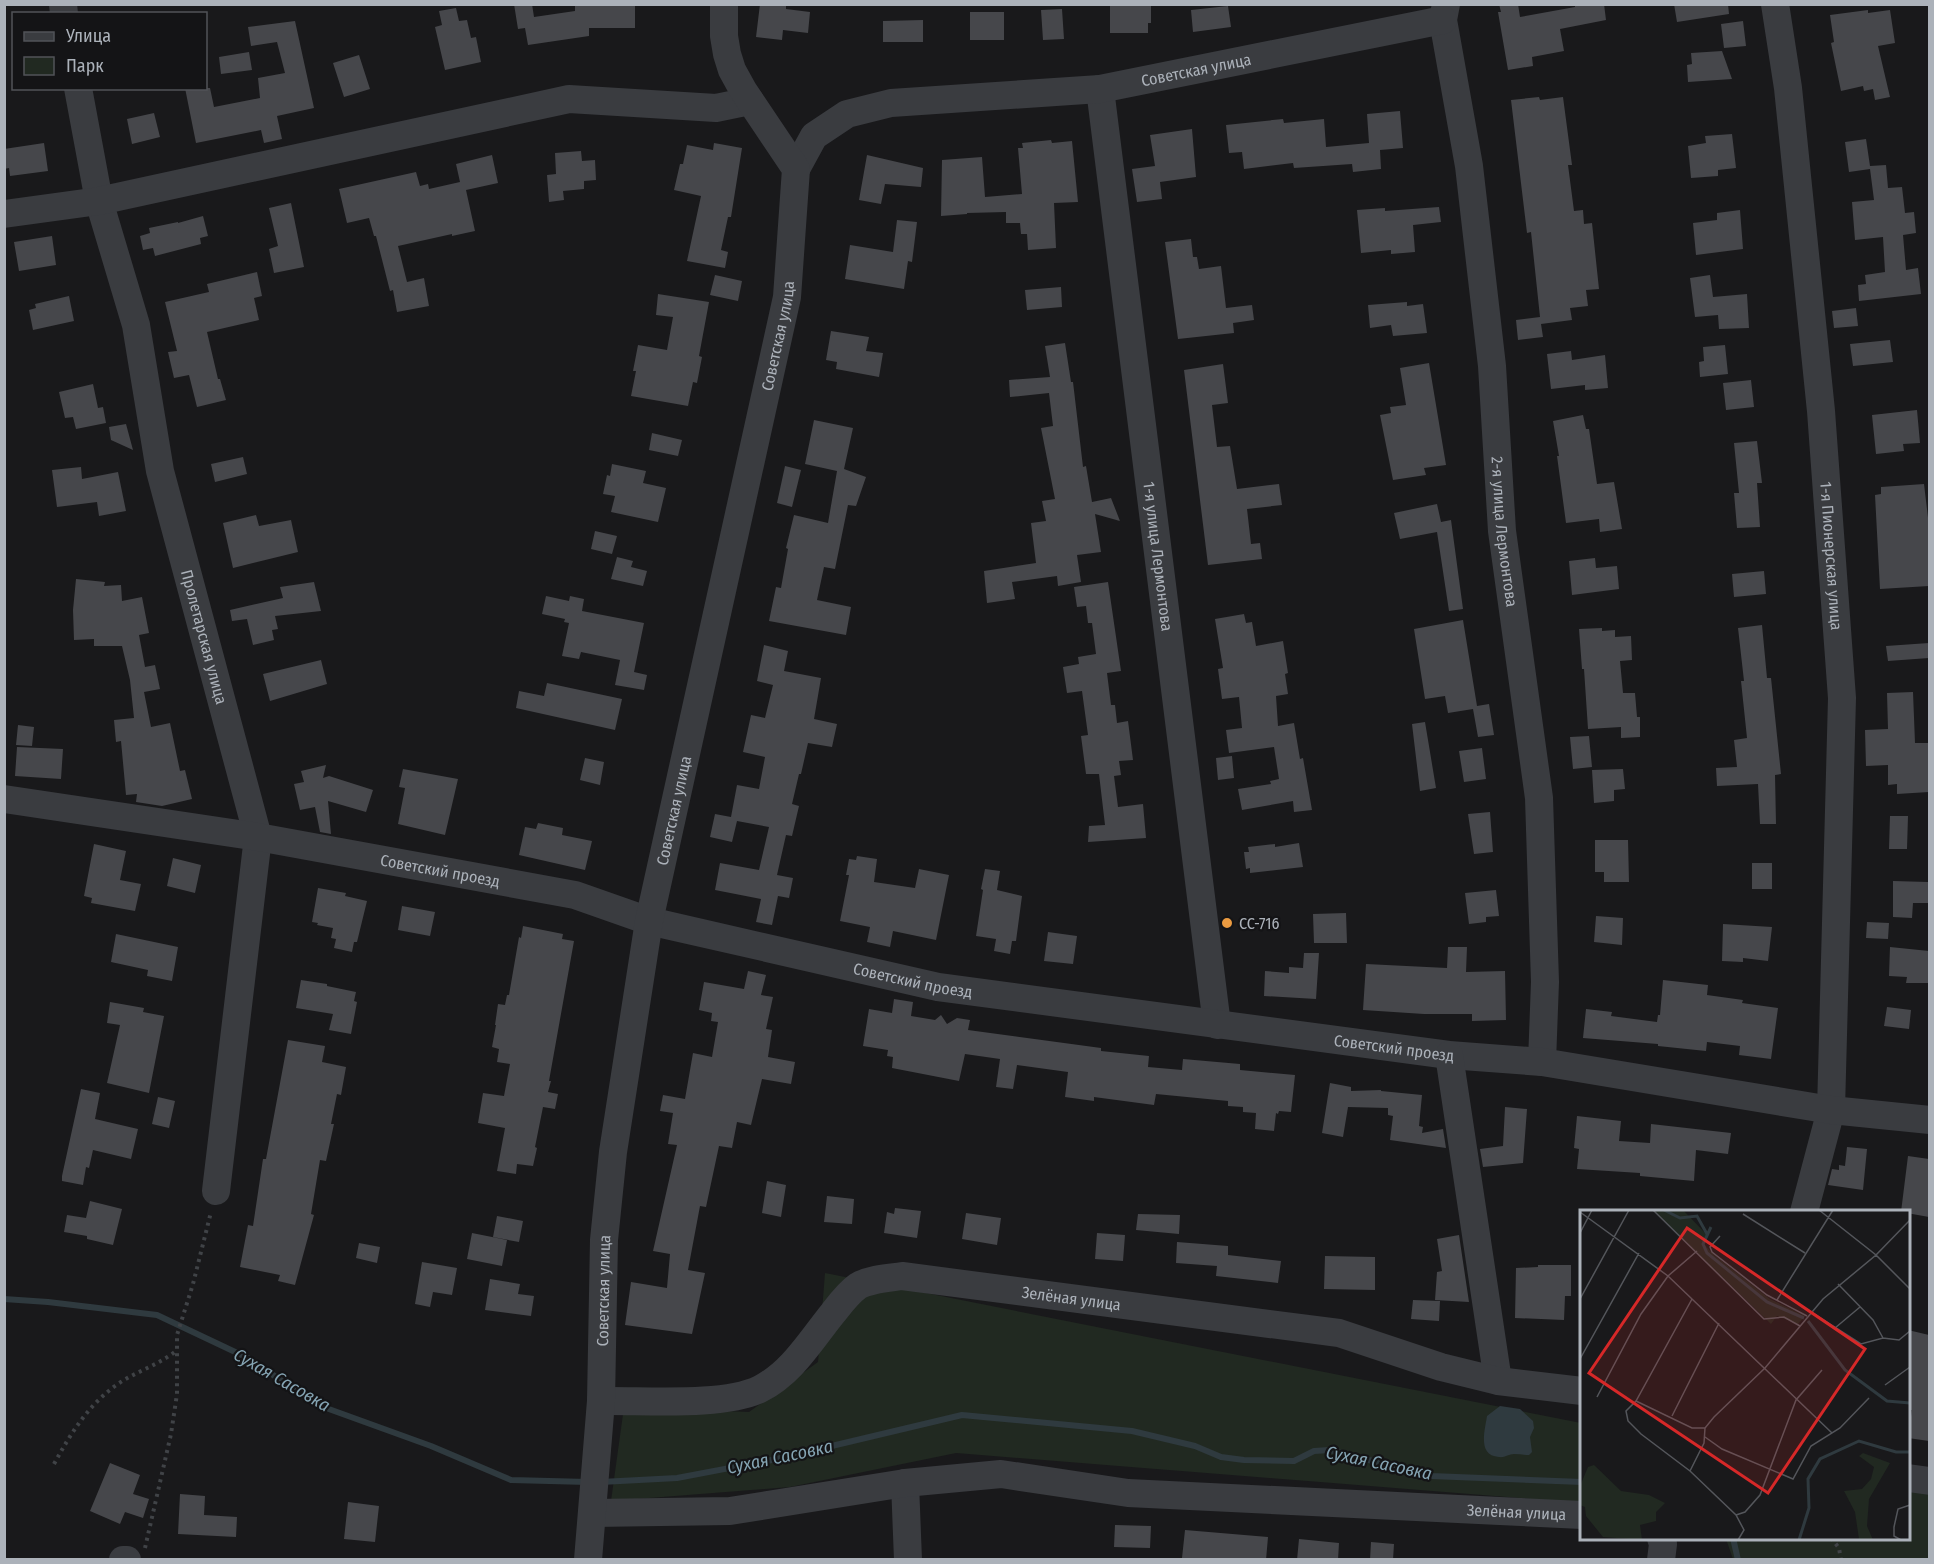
<svg xmlns="http://www.w3.org/2000/svg" width="1934" height="1564" font-family="'Fira Sans Condensed',sans-serif">
<rect width="100%" height="100%" fill="#19191b"/>
<path fill="#212921" d="M825,1273l756,150v80l-625,-50 -166,34 -179,14 13,-94 125,5 69,-50z
M1909,1480l20,2v77h-196l-7,-20 182,-1z"/>
<path fill="#2f3a3f" d="M1500,1406l20,3 13,12 1,7 -4,9 2,15 -3,3c-5,0 -10,-1 -15,-1 -5,0 -10,4 -15,3 -22,-1 -14,-27 -12,-41z"/>
<g fill="none" stroke-linecap="round" stroke-linejoin="round">
<path stroke="#2f3a3f" stroke-width="6" d="M4,1299l44,3 109,13 93,44 65,45 116,42 80,34 77,2
M601,1482l76,-4 100,-19 185,-44 170,16 63,15 26,11 23,3 50,1 20,-10 16,-1 101,26 151,6
M1733,1538l5,22"/>
</g>
<path fill="#46474b" d="M514,4h18l2,13 41,-6v-7h60v24h-46v8l-61,9 -3,-17 -7,1z
M760,4h26v5l24,3 -2,21 -25,-3 -1,10 -26,-3z
M1110,4h41v19h-3v10h-38z
M1499,4h19l2,13 55,-10v-3h29l2,16 -46,9 4,22 -32,6 1,9 -25,4 -10,-58h3z
M1674,4h54l1,10 -52,8z
M1228,6l3,21 -38,5 -2,-22z
M456,8l3,13 8,-1 4,18 5,-1 5,25 -36,8 -10,-43 7,-2 -3,-14z
M1062,9l2,30 -21,1 -2,-30z
M1868,10v3l22,-3 5,33 -17,3 12,51 -15,3 -2,-11 -9,2 -1,-5 -22,5 -10,-48 3,-1 -4,-27z
M970,12h34v28h-34z
M923,20v22h-40v-21z
M295,21l19,87 -37,8 5,23 -18,4 -3,-13 -65,13 -11,-55h25l4,19 46,-9 -2,-20 27,-5 -8,-31 -26,4 -3,-19z
M1743,21l3,25 -22,2 -3,-24z
M1722,51l10,28 -44,3 -1,-17 5,-1 -1,-11z
M249,52l3,18 -31,4 -2,-17z
M359,55l11,34 -26,8 -11,-34z
M1539,97l1,3 23,-3 9,68h-4l6,46 9,-1 1,14 8,-1 7,66 -13,1 2,16 -18,2 2,12 -31,4 2,13 -25,3 -2,-20 24,-3 -9,-85 -4,1 -16,-133z
M1400,111l3,37 -23,2 1,19 -28,3 -1,-8 -58,4 -1,-5 -49,6 -2,-17 -13,1 -3,-28 57,-6 1,4 40,-4 2,28 43,-4 -2,-29z
M154,113l6,24 -28,7 -5,-25z
M1192,129l4,48 -36,5 2,17 -25,3 -5,-33 23,-3 -5,-31z
M1732,134l4,34 -18,2v6l-27,2 -3,-32 18,-3 -1,-7z
M1866,139l4,27 16,-1 2,23 14,-1 3,26 9,-1 2,21 -13,2 3,35 12,-2 3,26 -62,7 -1,-16 8,-1 -1,-9 20,-3 -2,-35 -28,3 -3,-38 22,-2 -4,-31 -21,3 -4,-30z
M1051,140l1,3 20,-2 6,61 -24,1 2,45 -28,2 -1,-16h-6l-1,-11h-14v-11l-39,1v1l-26,2 1,-56 40,-3 3,40 37,-3 -4,-46h5l-1,-5z
M44,143l4,28 -38,5 -1,-8 -5,1v-20z
M714,143l28,5 -11,69h-3l-7,33 7,2 -3,16 -38,-7 14,-65 -27,-6 6,-26h3l4,-19 26,5z
M581,151l1,10 13,-1 1,20 -12,1v8l-21,2 1,9 -15,2 -2,-27 9,-1 -1,-21z
M492,155l6,28 -32,7 9,41 -23,5v-2l-54,12 9,36 17,-4 5,28 -32,6 -4,-22 -3,1 -14,-55h-2l-5,-18 -22,5 -8,-34 77,-17 4,14 8,-2 1,5 31,-7 -4,-18z
M867,155l56,13 -2,19 -36,-3 -4,20 -22,-4z
M291,203l13,64 -30,6 -5,-24 9,-3 -9,-38z
M1439,207l2,15 -28,3 2,27 -24,2v-4l-30,3 -4,-43 28,-2v3z
M1740,210l3,39 -47,6 -3,-32 24,-3v-7z
M203,216l5,20 -8,2 1,6 -46,12 -2,-8 -10,2 -3,-14 10,-3 -1,-5 29,-6v1z
M897,220l20,2 -5,40 -4,-1 -4,28 -59,-10 5,-34 43,7z
M52,236l4,29 -37,6 -5,-29z
M1191,239l2,18h4l2,12 22,-3 5,42 26,-3 2,15 -21,3 1,10 -56,6 -13,-97z
M257,272l5,24 -8,2 5,22 -52,12 11,47h2l6,21 -29,7 -8,-32 -15,3 -6,-26 9,-1 -12,-49 44,-10 -2,-8z
M715,275l27,6 -4,20 -28,-6z
M1710,275l3,22 34,-3 2,34 -30,1 -1,-14 -23,2 -5,-39z
M1061,287l1,20 -35,3 -2,-20z
M658,294l51,8 -10,54 3,1 -5,26 -4,-1 -5,24 -57,-10 5,-25h-3l5,-26 29,5 6,-33 -17,-2z
M69,296l5,25 -41,9 -4,-20 7,-2 -1,-4z
M1407,302v4l16,-2 4,29 -34,3 -2,-11 -21,3 -2,-23z
M1856,308l2,18 -24,2 -2,-17z
M831,331l38,6 -3,14 17,2 -4,24 -43,-8 1,-7 -11,-2z
M1890,340l3,22 -40,4 -3,-22z
M1065,343l6,39h2l10,85 3,-1 6,36 19,-4 9,23 -25,-7 6,38 -24,3 4,27 -23,4 -1,-10 -45,6 3,17 -28,4 -3,-32 52,-8 -5,-40 15,-2 -4,-20 13,-2 -14,-71 12,-2 -4,-33 -39,4 -1,-17 41,-3 -5,-31z
M1725,345l3,29 -28,3 -1,-15 5,-1 -1,-14z
M1571,351l1,9 33,-5 3,33 -23,2v-5l-34,4 -4,-35z
M1429,363l17,102 -22,3 2,7 -33,5 -13,-65 11,-2 -1,-6 16,-2 -6,-37z
M1223,364l5,39 -16,2 5,42 13,-1 7,43 42,-5 3,21 -35,4 4,35 9,-1 2,16 -54,6 -24,-195z
M1751,380l3,27 -28,3 -3,-27z
M93,384l5,24 5,-1 3,16 -30,6 -3,-12 -8,1 -6,-26z
M1917,410l3,33 -17,1 1,7 -28,3 -4,-39z
M1583,415l3,14h3l8,55 17,-2 8,47 -22,3 -1,-13 -33,4 -9,-67h2l-6,-35z
M814,420l39,8 -9,41 22,8 -10,29 -8,-1 -13,64 -11,-2 -7,33 34,7 -5,28 -77,-14 7,-34 5,1 7,-39 -2,-1 8,-33 34,8 9,-52 -32,-7z
M126,424l7,26 -22,-10 -2,-13z
M652,433l30,7 -4,16 -29,-6z
M1757,441l5,42h-5l3,44 -23,1 -3,-35h5l-5,-50z
M243,457l4,17 -32,8 -4,-18z
M612,464l34,7 -3,12 23,5 -8,34 -47,-10 4,-16 -12,-2 4,-19 3,1z
M785,466l16,4 -9,37 -15,-4z
M81,467l1,12 36,-7 8,39 -27,5 -2,-14 -40,5 -5,-37z
M1924,484l5,42v60l-49,3 -5,-94 6,-1v-7z
M1437,504l4,18 10,-2 12,89 -14,2 -12,-79 -37,7 -6,-26z
M256,515l3,11 32,-6 7,32 -65,16 -10,-45z
M595,531l22,5 -5,18 -21,-5z
M617,557l16,4 -2,6 16,4 -4,15 -32,-7z
M1595,558l1,10 21,-2 2,23 -47,6 -3,-34z
M1764,571l2,23 -32,3 -2,-23z
M76,579l29,3 -1,4 17,-1 1,16 20,-4 7,36 -10,2 6,32 10,-2 5,24 -16,3 7,35 19,-4 10,48 5,-1 7,29 -30,7 -26,-4 1,-8 -11,1 -5,-54 -5,1 -2,-22 20,-2 -4,-38 -8,-34h-28v-7l-20,1 -1,-30z
M314,582l7,29 -46,5 3,13 -6,1 2,10 -21,5 -6,-26 -15,2 -2,-11 53,-12 -3,-11z
M1108,582l13,89 -14,2 4,32h4l2,18 11,-2 5,39 -14,1 2,14 -7,1 4,31 25,-3 3,34 -58,4 1,-16 16,-1 -6,-51h-13l-5,-38 7,-1 -6,-44 -15,2 -4,-26 16,-3 -1,-7 18,-3 -4,-31h-4l-2,-17 -9,1 -3,-20z
M546,596l23,5 1,-5 14,3 -2,12 62,12 -10,49 13,3 -3,15 -29,-5 5,-25 -39,-8 -2,7 -17,-3 7,-33 -5,-1 1,-3 -23,-5z
M1244,614l2,9 6,-1 4,24 27,-5 5,32 -3,1 3,20 -12,2 2,30 16,-3 6,36 3,-1 9,52 -18,2 -1,-11 -51,9 -4,-21 33,-5 -1,-3 9,-2 -5,-32 -45,6 -3,-23 16,-2 -3,-31 -17,2 -4,-30 5,-1 -8,-49z
M1463,620l14,86 12,-2 5,31 -16,2 -5,-28 -25,4 -3,-17 -20,3 -11,-70z
M1762,625l5,53h4l10,96 -6,1 1,49h-16l-2,-40 -41,2 -1,-18 21,-1 -3,-27 13,-2 -6,-57h3l-6,-53z
M1602,628v3l13,-1v7l16,-1 1,24 -12,1 3,32h12l2,24h3v20l-19,1v-11l-33,2 -4,-60h-2l-3,-40z
M1929,643v15l-41,3 -2,-15z
M764,645l24,6 -4,20 37,7 -7,41 23,5 -5,23 -24,-4 -7,31h-2l-7,30 7,2 -7,30 -6,-1 -9,40 16,3 -4,20 -11,-2 -6,29 -16,-3 5,-23 -46,-9 5,-27 39,7 10,-43 -32,-6 -5,21 -22,-5 5,-23 16,3 6,-32 22,4 6,-32 -22,-5 8,-37 14,3 8,-33 -16,-4z
M321,660l6,24 -57,17 -7,-27z
M547,683l75,16 -7,31 -99,-22 3,-17 25,5z
M1913,692l2,51h14v49l-32,2v-10l-9,1v-20l-22,1 -1,-36 23,-1 -1,-36z
M1425,722l11,66 -16,3 -8,-67z
M18,725l16,2 -2,19 -16,-1z
M1589,736l3,31 -19,2 -3,-32z
M17,747l46,2 -2,30 -46,-3z
M1482,748l4,31 -22,3 -5,-31z
M1232,756l2,22 -16,2 -2,-22z
M585,758l19,4 -4,23 -20,-5z
M326,765l-3,13 6,-2 44,14 -7,22 -38,-11 3,33 -11,-2 -5,-25 -15,3 -6,-26 10,-2 -3,-11z
M403,769l55,10 -13,56 -47,-11 7,-36 -6,-1z
M1623,769l2,20 -11,1v11l-20,2 -2,-33z
M1490,812l3,40 -19,2 -6,-40z
M1890,816h18l-1,33h-18z
M538,823l25,5 -1,7 30,6 -7,29 -66,-15 6,-28 11,2z
M1595,840h33l1,42h-25v-10h-9z
M1299,843l4,24 -53,6v-5l-4,1 -2,-17h5l-1,-5 27,-3v3z
M94,844l32,7 -6,29 21,4 -6,27 -44,-8 1,-5 -8,-2z
M857,856l20,3 -3,23 41,6 4,-19 30,6 -13,65 -43,-9 -3,16 -23,-5 3,-15 -30,-6 9,-46h-3l3,-16 7,1z
M173,858l28,7 -6,28 -28,-7z
M1752,863h20v26h-20z
M985,869l15,2 -3,19 25,6 -6,45h-4l-2,13 -16,-3 2,-12 -20,-3 7,-46 -2,-1z
M1893,881l35,1v21h-15l-1,15 -19,-1z
M318,888l28,5 -1,3 22,5 -10,41h-3l-2,10 -18,-4 2,-9 -5,-1 2,-10 -16,-3 1,-2 -6,-1z
M1496,890l3,26 -13,1v5l-17,2 -4,-31z
M402,906l33,6 -5,24 -32,-6z
M1346,913l1,30h-33l-1,-29z
M1596,916l27,2 -1,27 -28,-3z
M1867,922l22,1 -1,16 -22,-1z
M1723,924l49,3 -4,34 -25,-3v4l-21,-1z
M523,926l40,8 -1,5 12,2 -25,140h2l-3,11 10,2 -3,15 -12,-2 -8,40 2,1 -4,18 -16,-2 -1,10 -19,-3 8,-43 -27,-5 5,-30 21,3 6,-32 -13,-2 2,-13 -7,-2 4,-22h-1l3,-21 7,1 2,-10h2l10,-58 2,1z
M1048,932l29,4 -4,28 -29,-3z
M116,934l62,13 -6,34 -25,-5 1,-6 -37,-8z
M1448,947h19l-1,25 39,-1 1,49 -34,1v-7h-48l-61,-4 3,-46 81,4z
M1890,947l39,4v32h-23l1,-6 -18,-1z
M1304,953h15l-3,46 -52,-3 1,-25 24,2v-6l14,1z
M748,971l18,4 -5,20 12,2 -7,32 6,1 -4,27 27,5 -4,22 -29,-5 -11,46 -14,-3 -5,26 -13,-2 -13,61 -6,-1 -12,64 17,3 -13,61 -67,-9 6,-43 36,6 3,-34 -17,-3 24,-106 -9,-1 5,-31 -13,-2 3,-16 22,4 8,-46 19,4 6,-35 -7,-1 1,-8 -13,-3 5,-28 40,7z
M301,980l26,4v2l29,6 -2,9 3,1 -6,32 -22,-4 4,-16 -37,-6z
M1663,980l45,5 -1,10 36,5 -1,3 36,5 -7,51 -32,-4 1,-9 -33,-4 -1,9 -48,-5v-2l-75,-6 3,-29 26,3 -1,4 46,6 1,-7h2z
M894,999l19,3 -2,14 24,4 6,-5 6,9 10,-6 13,2 -2,10 133,18v3l48,5 -1,11 34,3 1,-11 57,5v6l55,5 -4,37 -12,-1 -1,3 -2,-1 -2,18 -19,-2 1,-16 -13,-1v-5l-15,-1v-5l-72,-7 -2,11 -60,-8v4l-29,-4 3,-25 -51,-7 -4,24 -17,-2 4,-28 -35,-5 -6,27 -67,-13 1,-11 -6,-1 1,-6 -25,-4 6,-37 23,4z
M110,1002l34,6 -1,4 21,4 -15,77 -42,-10 13,-58 -13,-2z
M1887,1007l24,3 -2,19 -25,-3z
M288,1040l37,6 -3,16 24,5 -5,28 -4,-1 -6,30h3l-8,37 -6,-1 -9,54 3,1 -19,70 -17,-4 2,-6 -40,-8 8,-42 5,1 10,-67h3z
M1330,1083l21,4v4l30,-1v1l41,4 -3,31 4,1 -1,6 21,-4 3,19 -56,-8 3,-24 -5,-1v-7l-40,-1 -5,30 -21,-4z
M81,1089l19,4 -5,26 43,10 -7,30 -38,-9 -4,18 -3,-1 -3,18 -21,-4v-5z
M158,1097l17,4 -6,27 -17,-4z
M1505,1107l22,2 -4,54 -40,4 -3,-18 23,-3z
M1577,1116l44,5 -2,20 31,2 1,-19 80,9 -3,21 -32,-4 -2,31 -54,-5v-3l-63,-4 2,-20 -5,-1z
M1847,1147l20,2 -4,41 -35,-5 4,-16 7,1v-5l6,1z
M1908,1156l21,3v58l-28,-5z
M767,1181l19,4 -5,32 -19,-4z
M827,1196l27,3 -2,25 -28,-2z
M90,1201l32,8 -9,36 -26,-6v-3l-23,-4 3,-17 19,3z
M895,1208l26,3 -4,27 -33,-5 3,-21 7,2z
M966,1213l35,5 -4,27 -35,-6z
M1138,1214l42,1 -1,19 -43,-4z
M497,1216l26,5 -4,21 -26,-5z
M472,1233l35,7 -5,26 -35,-7z
M1097,1233l28,2 -2,26 -28,-2z
M1459,1235l10,67 -34,-2 2,-28 5,-1 -5,-32z
M1177,1242l51,4v9l53,6 -3,22 -62,-7 1,-10 -41,-3z
M359,1243l21,4 -3,16 -21,-5z
M1325,1256l50,1v33l-51,-1z
M422,1262l35,6 -5,27 -19,-3 -3,15 -15,-3z
M1538,1265h33v31h-6l-1,24 -49,-2 1,-50 22,-1z
M490,1279l30,5 -2,10 16,2 -3,20 -46,-6z
M1413,1300l27,1 -1,20 -28,-2z
M1908,1330l21,5v106l-21,-3 4,-28h-4z
M110,1463l30,12 -7,19 16,5 -6,19 -18,-6 -5,12 -30,-13z
M180,1494l25,2 -1,19 33,2 -1,20 -58,-3z
M348,1502l31,4 -4,36 -31,-3z
M1115,1525l36,1 -1,22 -36,-1z
M1185,1530l83,7 -2,23 -84,-2z
M1299,1539l40,4 -1,17h-41z
M1371,1542l23,2 -1,16h-23z"/>
<g fill="none" stroke-linecap="round" stroke-linejoin="round">
<path stroke="#404347" stroke-width="4" stroke-dasharray="3 4.5" stroke-linecap="butt" d="M54,1464c17,-31 33,-57 61,-78 19,-14 42,-20 61,-35
M1831,1538l8,10 2,12
M145,1548l26,-114 6,-40v-59l16,-51 18,-72"/>
<g stroke="#3a3c40" stroke-width="28">
<path d="M63,4l1,10"/>
<path id="s1" d="M1446,4l-3,16 26,146 23,200 10,165 37,267 6,184 -3,80"/>
<path id="s2" d="M1775,4l13,84 33,323 21,287 -11,412 -27,102"/>
<path id="s3" d="M78,88l21,113 37,124 24,146 98,366 -42,354"/>
<path id="s4" d="M1100,89l117,936"/>
<path id="s5" d="M796,169l18,-33 33,-22 44,-11 209,-14 343,-69"/>
<path d="M4,214l95,-13 470,-102 147,9 34,-7"/>
<path id="s6" d="M4,799l254,38 317,58 74,26 289,66 511,68 93,7 289,48 99,10"/>
<path d="M1449,1055l49,326"/>
<path id="s7" d="M601,1401c43,-1 122,6 159,-12 32,-16 51,-49 73,-76 7,-9 15,-20 25,-27 12,-7 30,-8 44,-10l437,57 102,34 57,14 84,10"/>
<path d="M1908,1478l22,3"/>
<path d="M905,1483l3,77"/>
<path id="s8" d="M593,1513l137,-2 175,-28 96,-9 127,19 454,22"/>
<path d="M123,1560h4"/>
<path id="s9" d="M588,1560l13,-159 3,-161 9,-88 36,-231 138,-624 9,-128 -53,-79 -11,-20 -5,-16 -3,-18v-32"/>
<path d="M1661,1560l2,-16 -2,-6"/>
</g>
</g>
<circle fill="#eb9b41" stroke="#141416" stroke-width="2" cx="1227" cy="923" r="6"/>
<g text-anchor="middle" dominant-baseline="central" stroke-width="4.5" stroke-linejoin="round" paint-order="stroke">
<g font-size="16" fill="#acb2ba" stroke="#141416">
<text stroke="none"><textPath href="#s5" startOffset="430">Советская улица</textPath></text>
<text stroke="none"><textPath href="#s9" startOffset="1242">Советская улица</textPath></text>
<text stroke="none"><textPath href="#s1" startOffset="532">2-я улица Лермонтова</textPath></text>
<text stroke="none"><textPath href="#s2" startOffset="555">1-я Пионерская улица</textPath></text>
<text stroke="none"><textPath href="#s4" startOffset="471">1-я улица Лермонтова</textPath></text>
<text stroke="none"><textPath href="#s3" startOffset="564">Пролетарская улица</textPath></text>
<text stroke="none"><textPath href="#s9" startOffset="756">Советская улица</textPath></text>
<text stroke="none"><textPath href="#s6" startOffset="442">Советский проезд</textPath></text>
<text stroke="none"><textPath href="#s6" startOffset="928">Советский проезд</textPath></text>
<text stroke="none"><textPath href="#s6" startOffset="1414">Советский проезд</textPath></text>
<text stroke="none"><textPath href="#s9" startOffset="270">Советская улица</textPath></text>
<text stroke="none"><textPath href="#s7" startOffset="520">Зелёная улица</textPath></text>
<text stroke="none"><textPath href="#s8" startOffset="928">Зелёная улица</textPath></text>
</g>
<g font-size="16" fill="#acb2ba" stroke="#141416" text-anchor="start">
<text x="1239" y="923">СС-716</text>
</g>
<g font-size="18" font-style="italic" fill="#85a4b3" stroke="#141416">
<text transform="translate(282 1380) rotate(30)">Сухая Сасовка</text>
<text transform="translate(780 1457) rotate(-12)">Сухая Сасовка</text>
<text transform="translate(1379 1463) rotate(12)">Сухая Сасовка</text>
</g>
</g>
<g transform="translate(1580 1210)">
<rect width="330" height="330" fill="#19191b"/>
<path d="M73,0h30l24,25 -3,9 10,11 56,44 35,17 -7,8 -21,-8 -6,8zM283,243l27,10 -21,36 -2,27 6,14 -14,-1 -4,-27 -11,-21 18,-2 9,-10 3,-12 -15,-11zM14,255l27,26 28,4 16,8 -9,9v9l-16,4 2,15 -39,-3 -17,-21 -1,-9 -5,-2v-19l8,-19z" fill="#212921"/>
<path fill="none" stroke="#2f3a3f" stroke-width="3" d="M84,0l16,8 17,-2 10,18M131,17l-8,17 4,9 60,49 37,16M228,111l37,49 42,31 23,2M219,330l10,-32 -1,-29 12,-20 39,-18 37,11h14"/>
<path fill="none" stroke="#54565b" stroke-width="1.5" d="M73,0l111,109 20,-2 16,9M0,2l88,64 164,157M163,4l62,39M330,10l-34,35 34,34M0,23l12,-23M140,26l-10,11 2,5 55,43 40,21M258,74l35,36 10,18M0,89l49,-89M112,89l-56,102 -10,10 2,10 13,13 49,37 46,44 8,15 -6,10M197,90l56,-90M231,102l50,32 22,-6 16,2 11,-9M255,118l25,-21M0,149l59,-106M305,175l25,-18M17,187l44,-83 27,-38 29,-25M56,191l56,27h13M92,206l47,-93M125,227l17,12 71,30 18,-33 29,-18 29,-30M110,261l14,-28 1,-15 9,-11 51,-49 58,-69 53,-44 -57,-45M156,305l9,-3 15,-17 36,-95 26,-30M321,330l-7,-4v-9l4,-18 12,-4"/>
<path fill="#d62828" fill-opacity="0.15" stroke="#d62828" stroke-width="3" d="M107,18l178,121 -97,144 -179,-120z"/>
<rect width="330" height="330" fill="none" stroke="#acb2ba" stroke-width="3"/>
</g>
<rect width="1934" height="1564" fill="none" stroke="#acb2ba" stroke-width="12"/>
<rect x="12" y="12" width="195" height="78" fill="#141416" stroke="#515358" stroke-width="1.5"/>
<rect x="24" y="32" width="30" height="9" fill="#3a3c40" stroke="#515358" stroke-width="1.5"/>
<text x="66" y="42" font-size="18" fill="#acb2ba">Улица</text>
<rect x="24" y="57" width="30" height="18" fill="#212921" stroke="#515358" stroke-width="1.5"/>
<text x="66" y="72" font-size="18" fill="#acb2ba">Парк</text>
</svg>
